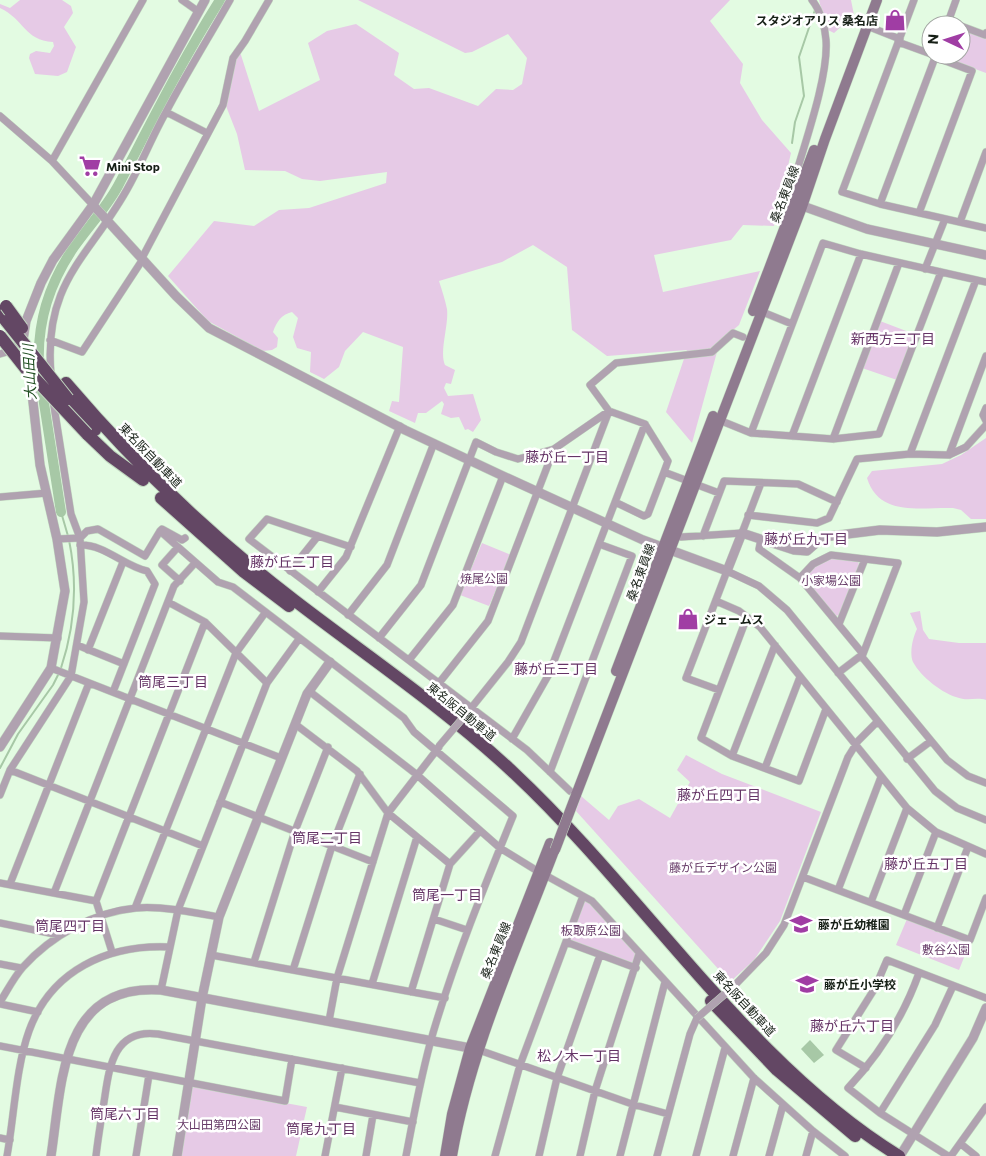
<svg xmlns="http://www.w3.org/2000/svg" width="986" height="1156" font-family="Commissioner,'Noto Sans JP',sans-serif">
<rect width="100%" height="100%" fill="#e3fbe2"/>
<path fill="#e6cae6" d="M20,0h42l9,6 2,7 -9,14 12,20 -9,25 -9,4 -23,-2 -6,-16 1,-4 6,-3 14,2 4,-7 -1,-4c-29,-2 -28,-22 -53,-34v-4l10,4z
M358,0h372l-20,21 33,43 -3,19 22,37 29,33 -17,73 -31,-1 -12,15 -77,15 9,37 97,-21 -21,54 -19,16 -28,102 -26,-31 21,-62 -80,6 -35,-26 -5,-63 -34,-22 -31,17 -63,19c3,9 6,19 8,28 2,16 -8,43 -2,56l10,5 -4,14 -5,-1 -2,5 4,8 25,-2 8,26 -8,12 -5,-3 -3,1 -6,-13 -8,1 -10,-4 3,-10 -2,-3 -16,12h-8l-3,10 -26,-12 3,-10 7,1 4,-55 -40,-15 -18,19 -6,16 -15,12 -14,-7 1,-20 -14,-4 -4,-11 5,-19 -6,-6c-11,3 -15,9 -19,20l5,6 -1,9 -5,3 -9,1 -55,-30 -40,-45 46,-55 40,5 25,-16 30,-2 77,-25 1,-11 -67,9 -18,-2 -17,-8 -40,-1 -8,-36 -11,-28 9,-48 5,-6 19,59 61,-31 -12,-37 19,-12 29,-7 43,29 -5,22 20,14 15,-1 49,18 18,-17 17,1 9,-6 5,-26 -19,-24 -36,18 -7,1z
M819,0h32l3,15 -20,18 -8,-4z
M961,29l25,10v34l-46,-17 21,-1z
M880,321l34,13 -17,46 -35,-12z
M986,438v81h-15l-10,-9 -8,-2c-33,-1 -74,9 -86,-30l5,-7 70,-7 19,-9z
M482,543l29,12 -22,51 -29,-11z
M830,557l28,3 1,5 -20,50 -3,1 -32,-36 11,-14z
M920,611l3,19 6,9 30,4h27v57c-9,-3 -18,1 -27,-2 -16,-4 -38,-21 -46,-36 -4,-9 0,-25 4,-33l-7,-16z
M686,755l36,19 99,38 -41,109 -26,39 -24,22 -154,-171 5,-15 28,24 9,-14 21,-7 31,19 20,-36 -13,-12z
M584,901h4l48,53 -4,10 -61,-23 -1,-3z
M907,919l60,23 2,3 -10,25 -63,-25z
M194,1086l113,21 -11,49h-115l11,-67z"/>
<path fill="#a7c8a6" d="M810,1040l14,15 -10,8 -13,-14z"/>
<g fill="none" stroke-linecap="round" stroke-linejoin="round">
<path stroke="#a7c8a6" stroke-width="2" d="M792,143l3,-21 9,-26 -5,-39 16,-47
M61,512l7,24
M61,668c14,-42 17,-84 8,-128
M0,768l18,-34 35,-49 6,-12"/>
<path stroke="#a7c8a6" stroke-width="10" d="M39,365c-2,-42 11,-83 35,-118 14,-20 32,-39 44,-61 33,-63 64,-126 102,-186
M41,384l20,128"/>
<g stroke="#c2d8c1" stroke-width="8">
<path id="minor" d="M182,0l17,12
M914,0l-72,192 38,12 106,24
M947,25l9,-25
M867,26l33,13
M961,26l24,9 1,-2
M898,42l33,12
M166,112l41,21
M0,116l52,45 41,44
M52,161l91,-161
M794,203l-5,-5c11,-42 40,-118 37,-158 -1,-14 -6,-30 -14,-40
M880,204l56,-149
M919,213l53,-142 -37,-14
M960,222l26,-70
M142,258l81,-153 10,-47 12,-17 24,-41
M925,269l20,-50
M760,311l32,13
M50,340l32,12 61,-93
M0,354l7,-2 16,-12
M51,374c-8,-95 40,-117 79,-190 13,-24 23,-49 36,-72 20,-38 43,-75 64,-112
M986,408l-3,7 3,6
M719,420l32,13 82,6 46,-5 62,-162
M751,433l72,-190 38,11 125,28
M792,436l69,-182
M833,439l66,-176
M910,454l66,-174
M949,455l37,-99
M695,484l24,9
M0,497l47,-4
M615,502l29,14 4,-2 16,-42
M748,515l69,8 12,-5 28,-59 53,-5 39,1 17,-8 20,-22
M160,531l2,-2 20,11 3,-2
M160,531l18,16
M703,536l21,-55 74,3 39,18
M681,537l61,-4 19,-50
M57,539l23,-1 7,-7 11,-2 47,27 15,-25
M761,539l-2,10 41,29 63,76 -1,3 85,103 21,16 18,7
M80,545c24,-1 44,21 67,26l8,13 -42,108
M351,547l-84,-28 -18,20 278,211 43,41
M290,571l28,-35
M800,578l13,-14 18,-9 67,8 -35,91
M180,581l-18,-16 16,-18 40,35 15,5 171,131 10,14 99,84c-29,71 -58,143 -80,217 -12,41 -19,82 -27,123
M318,592l28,-35 54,-131
M716,601l23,10 21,16 147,181 29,24 50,22
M168,602l37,20 62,61
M348,615l39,-50 47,-122
M747,617l-46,121 31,18 67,25 27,-72
M839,624l26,-65
M0,636l58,2
M379,638l42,-53 55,-143 20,10 22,7 36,-10 55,-38 36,13 23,37 -4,11 24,9
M77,645l47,19
M88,650l35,-88
M409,660l44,-55 50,-129
M51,668l230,90
M838,673l21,-16h3
M439,683l49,-62 66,-172
M719,690l-33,-12 41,-107 32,15 28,24 148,181 22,17 29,12
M309,691l107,83 84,74 39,24
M468,712l40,-50 13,-20 88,-231 -19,-26 26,-22 96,-11 21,-19 10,4
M295,724l62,47 31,42 62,51
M512,739l37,-65 96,-250
M732,756l43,-111
M907,759l24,-18
M765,768l35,-91
M10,770l193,76
M550,772l82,-216 -33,-12
M0,795l10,-25 61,-94 13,-74 -4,-64 -9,-24 -18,-114
M220,802l153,60
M545,875l47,26 162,177 59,53 32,25
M803,877l167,63 16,-42
M0,883l96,18 16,51
M10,884l79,-201
M838,890l43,-113
M54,893l120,-307 21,-23
M96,901l109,-279
M871,902l36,-94
M135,908l101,-255 29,-40
M904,915l32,-83
M434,919l33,11
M0,923l59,12
M937,928l31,-81
M566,942l70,26
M211,955l234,43
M254,962l41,-131 33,-84
M0,964l21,4
M293,970l39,-124 28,-72
M919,973c-15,42 -40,82 -71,115l32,25 68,43
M372,984l45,-147
M733,987l33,-34 18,-28 64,-168 10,-16 19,-19
M161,990l17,-80 89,-227 32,-44
M411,992l39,-128 30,-33
M0,1002c7,-11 14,-25 23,-35 28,-31 70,-55 113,-59 27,-2 56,4 83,9
M0,1004l38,8
M329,1021l8,-43 51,-165 51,-66
M0,1046l285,55 7,-42
M476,1049l156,55 36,10
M866,1068l-30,-18 39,-62 12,-28 99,38
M335,1107l78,15
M880,1113l55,-88 18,-39
M0,1138l10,2
M961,1144l15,12
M7,1156c7,-39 9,-89 22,-125 22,-61 79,-87 141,-84
M96,1156c2,-18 5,-36 8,-54 5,-32 8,-74 54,-68l262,49
M136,1156l13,-81
M325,1156l17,-88
M366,1156l7,-41
M495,1156l25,-91 63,-169
M539,1156l18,-78 43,-123
M580,1156l15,-65 44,-137
M620,1156l45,-174
M657,1156l33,-122 7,-16
M696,1156l29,-108
M733,1156l21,-78
M769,1156l14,-51
M806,1156l7,-25
M951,1156l35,-49"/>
</g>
<g stroke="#c2d8c1" stroke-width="10">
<path id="tertiary" d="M797,204l70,25 119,26
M93,205l83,91 33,32 196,102 98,46 140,64 84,31 15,-38 52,17 13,1 16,-14 57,-7 57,2 49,-5
M0,747l51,-79 14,-77 -8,-52 -17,-74 -9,-81 -8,-44 3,-19 15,-38 12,-23 40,-55 112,-205
M51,1156c11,-72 9,-173 110,-166l309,58
M177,1156l25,-158 17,-81 88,-223 23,-32
M900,1156l73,-118 13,-30"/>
</g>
<g stroke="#c2d8c1" stroke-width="11">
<path id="secondary" d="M753,311l61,-161
M616,671l97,-255
M576,795l226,-588 23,-68 52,-139
M445,1156l7,-42 18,-66 80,-205
M452,1156c18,-105 64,-205 102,-305"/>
</g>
<g stroke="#c2d8c1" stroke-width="14">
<path id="motorway" d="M0,312l6,9
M66,383c69,81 144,153 228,217 74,57 152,109 221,174 128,120 234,290 384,382
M68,399l27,31
M87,434l23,22 33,24
M161,498l83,74 45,34
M711,1001l66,69 78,66"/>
</g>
<use href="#minor" stroke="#b0a2b0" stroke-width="7"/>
<use href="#tertiary" stroke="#b0a2b0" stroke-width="9"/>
<use href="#secondary" stroke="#8f7a8f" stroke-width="10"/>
<use href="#motorway" stroke="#634764" stroke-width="12"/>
<g stroke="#c2d8c1" stroke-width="8" stroke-linecap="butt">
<path id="minor-bridge" d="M439,746l29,-34
M697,1018l36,-31"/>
</g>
<g stroke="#c2d8c1" stroke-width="11" stroke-linecap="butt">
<path id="secondary-bridge" d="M555,850l21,-55"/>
</g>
<g stroke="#c2d8c1" stroke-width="14" stroke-linecap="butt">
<path id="motorway-bridge" d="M6,306l16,22
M6,321l62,78
M0,336l26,33 61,65"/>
</g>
<use href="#minor-bridge" stroke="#b0a2b0" stroke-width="7"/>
<use href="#secondary-bridge" stroke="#8f7a8f" stroke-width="10"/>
<use href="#motorway-bridge" stroke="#634764" stroke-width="12"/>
</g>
<defs>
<g id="shop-bare" transform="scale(1.725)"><path d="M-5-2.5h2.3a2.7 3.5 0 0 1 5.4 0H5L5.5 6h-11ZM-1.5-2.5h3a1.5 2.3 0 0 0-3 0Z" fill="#a03da4" stroke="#fff" stroke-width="2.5" paint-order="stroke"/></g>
<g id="supermarket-bare" transform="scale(1.725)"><path d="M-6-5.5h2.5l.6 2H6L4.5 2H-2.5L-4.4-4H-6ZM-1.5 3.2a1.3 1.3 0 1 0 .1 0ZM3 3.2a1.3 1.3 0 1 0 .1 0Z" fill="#a03da4" stroke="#fff" stroke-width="2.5" paint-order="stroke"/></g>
<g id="school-bare" transform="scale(1.725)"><path d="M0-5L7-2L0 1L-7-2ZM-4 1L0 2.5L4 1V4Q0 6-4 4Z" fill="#a03da4" stroke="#fff" stroke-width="2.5" paint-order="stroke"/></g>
</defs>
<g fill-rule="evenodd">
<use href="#shop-bare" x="895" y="20"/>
<use href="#supermarket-bare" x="90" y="166"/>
<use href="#shop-bare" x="688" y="619"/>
<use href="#school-bare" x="801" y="924"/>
<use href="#school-bare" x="807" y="984"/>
</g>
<g text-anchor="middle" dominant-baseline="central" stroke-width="5" stroke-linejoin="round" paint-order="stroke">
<g font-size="12" font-weight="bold" fill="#161f16" stroke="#fff" text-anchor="start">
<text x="878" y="20" text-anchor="end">スタジオアリス 桑名店</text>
<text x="106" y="166">Mini Stop</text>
<text x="704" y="619">ジェームス</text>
<text x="818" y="924">藤が丘幼稚園</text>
<text x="824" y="984">藤が丘小学校</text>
</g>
<g font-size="12" fill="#161f16" stroke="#fff">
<text transform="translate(784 194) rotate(-69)">桑名東員線</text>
<text transform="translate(151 455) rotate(46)">東名阪自動車道</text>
<text transform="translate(640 572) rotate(-70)">桑名東員線</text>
<text transform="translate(462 711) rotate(39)">東名阪自動車道</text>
<text transform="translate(495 950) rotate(-68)">桑名東員線</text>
<text transform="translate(745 1003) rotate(47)">東名阪自動車道</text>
</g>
<g font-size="12" fill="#683d69" stroke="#fff">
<text x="484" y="578">焼尾公園</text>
<text x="831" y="580">小家場公園</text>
<text x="723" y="867">藤が丘デザイン公園</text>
<text x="591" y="930">板取原公園</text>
<text x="946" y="949">敷谷公園</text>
<text x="219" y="1124">大山田第四公園</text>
</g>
<g font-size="14" fill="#653466" stroke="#fff">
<text x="893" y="338">新西方三丁目</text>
<text x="567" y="456">藤が丘一丁目</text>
<text x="806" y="538">藤が丘九丁目</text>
<text x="292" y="561">藤が丘二丁目</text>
<text x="556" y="668">藤が丘三丁目</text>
<text x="173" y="681">筒尾三丁目</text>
<text x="719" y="794">藤が丘四丁目</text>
<text x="327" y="837">筒尾二丁目</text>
<text x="926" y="863">藤が丘五丁目</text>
<text x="447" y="894">筒尾一丁目</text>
<text x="70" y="925">筒尾四丁目</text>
<text x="852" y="1025">藤が丘六丁目</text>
<text x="579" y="1055">松ノ木一丁目</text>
<text x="125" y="1113">筒尾六丁目</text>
<text x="321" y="1128">筒尾九丁目</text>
</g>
<g font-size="14" font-style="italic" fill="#225023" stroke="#fff">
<text transform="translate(29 372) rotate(-93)">大山田川</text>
</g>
</g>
<g transform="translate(946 40) rotate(274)"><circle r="24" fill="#ffffff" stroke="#a2a5a2"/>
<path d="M0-4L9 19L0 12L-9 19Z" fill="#a03da4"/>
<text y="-8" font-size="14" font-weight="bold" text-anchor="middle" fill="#161f16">N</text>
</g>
</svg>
